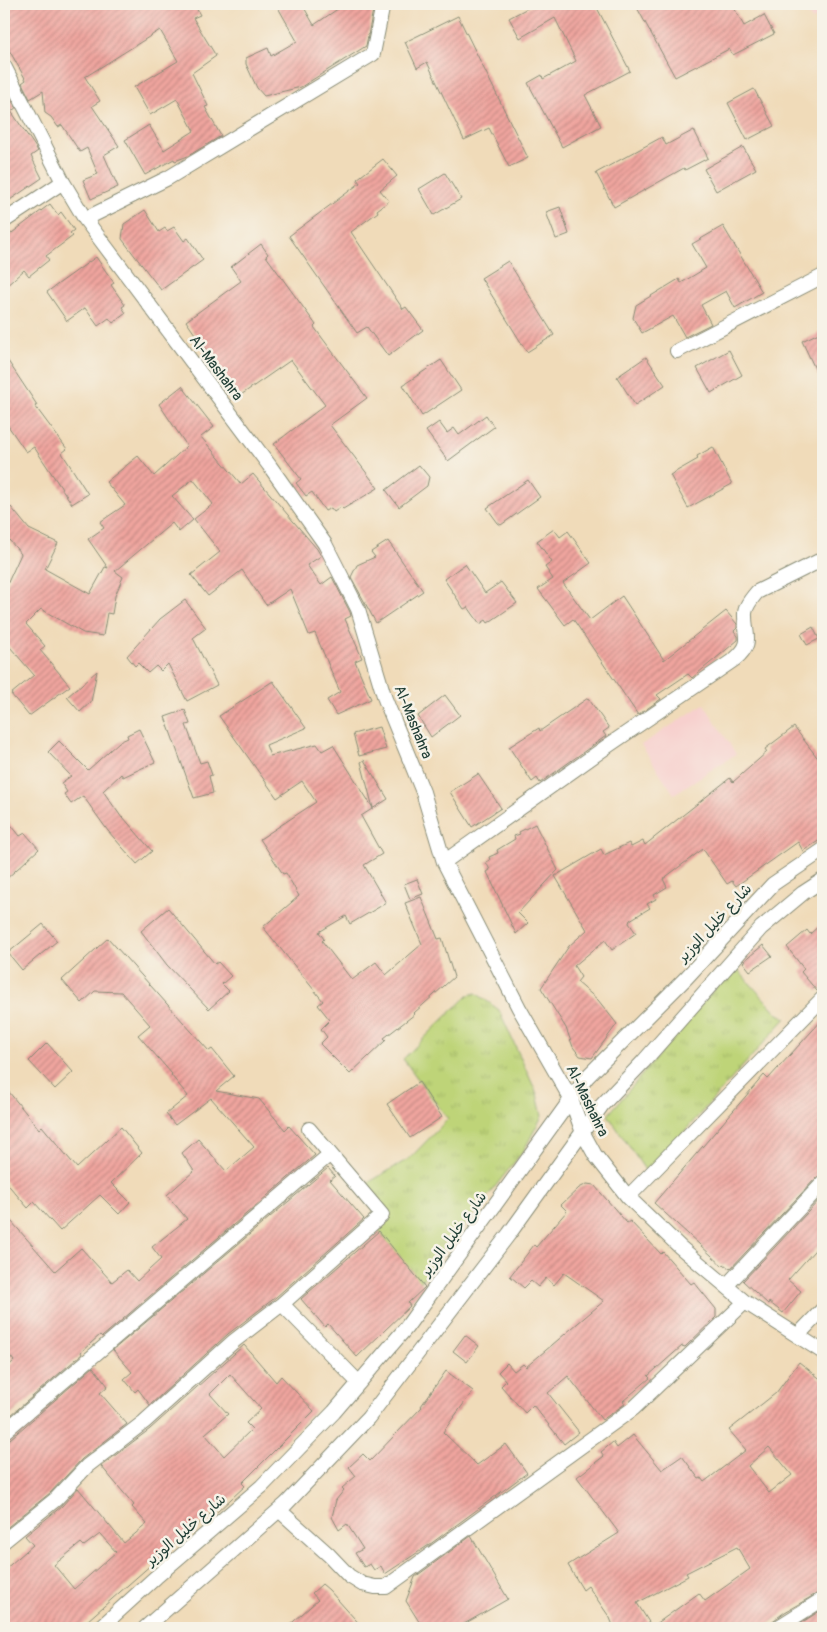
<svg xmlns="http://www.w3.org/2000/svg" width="827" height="1632" font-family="Pangolin,'Playpen Sans Arabic',sans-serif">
<defs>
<pattern id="grass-tufts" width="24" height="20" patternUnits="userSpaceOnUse" patternTransform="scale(1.25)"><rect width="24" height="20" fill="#bed478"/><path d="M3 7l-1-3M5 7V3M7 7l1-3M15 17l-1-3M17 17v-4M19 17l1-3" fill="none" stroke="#a3b768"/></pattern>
<pattern id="building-hatch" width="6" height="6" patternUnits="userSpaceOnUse" patternTransform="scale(1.25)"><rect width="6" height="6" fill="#f0a59f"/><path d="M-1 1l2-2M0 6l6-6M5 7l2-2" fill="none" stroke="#c28882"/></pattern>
</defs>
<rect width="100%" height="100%" fill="#f7f3e8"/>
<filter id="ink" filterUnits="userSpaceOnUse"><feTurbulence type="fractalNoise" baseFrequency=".02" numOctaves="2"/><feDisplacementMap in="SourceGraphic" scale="10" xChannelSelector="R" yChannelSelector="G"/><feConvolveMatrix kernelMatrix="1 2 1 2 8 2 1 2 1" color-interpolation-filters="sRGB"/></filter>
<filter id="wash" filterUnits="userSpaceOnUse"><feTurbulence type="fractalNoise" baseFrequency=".0096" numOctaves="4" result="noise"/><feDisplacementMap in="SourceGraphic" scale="20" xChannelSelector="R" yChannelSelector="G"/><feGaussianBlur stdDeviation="1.12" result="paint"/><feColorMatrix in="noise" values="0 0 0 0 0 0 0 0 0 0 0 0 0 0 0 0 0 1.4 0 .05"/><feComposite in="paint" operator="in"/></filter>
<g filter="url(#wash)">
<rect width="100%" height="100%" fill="#f0dbb9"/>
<path fill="#f7d0ce" d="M796,4h27v10l-11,6 -2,-4 -10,-4z
M704,704l32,50 -62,40 -33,-49z"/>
<path fill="url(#grass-tufts)" stroke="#6e8856" d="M734,966l44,48 8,4 -139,155 -39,-58z
M476,993l23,17 38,84 5,22 -18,34 -104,132 -41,-51 9,-14 -27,-30 49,-29 38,-39 -45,-60 65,-64z"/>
<g id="blocks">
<path fill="url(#building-hatch)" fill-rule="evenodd" d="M4,4h190l6,11 -7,3 23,38 -24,17 16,33 -3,1 16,29 -33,20 -13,5 -1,-2 -29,16 -20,-35 24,-15 15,25 30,-19 -17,-32 -27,16 -16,-28 44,-26 -18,-31 -75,47 15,24 -8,5 27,40 -15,9 14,32 -27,12 -8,-19 15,-6 -11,-26 -7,4 -18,-27 -4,2 -7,-10 -6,-4 -2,-22 -13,8 -8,-16 4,-3 -22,-39z
M276,4h26l12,21 31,-21h25l3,6 -7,36 -65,41 -37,9 -7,-8 -11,-24v-6l22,-10 3,8 26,-15z
M535,4h60l35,67 -45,24 16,31 -39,21 -34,-64 14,-8 1,4 33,-18 -21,-43 -35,20 -11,-20z
M635,4h97l12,22 20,-11 10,19 -41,21 -4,-6 -54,28z
M458,16l70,142 -19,9 -20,-39 -25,12 -37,-78 -10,6 -12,-26z
M754,89l20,37 -27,14 -19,-37z
M7,92l9,16 -5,3 27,40 -7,5 11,22 -38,26v-110z
M694,130l14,28 -23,12 -1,-2 -70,39 -18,-34 66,-36 4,8z
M743,147l13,22 -40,22 -12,-22z
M383,159l14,17 -17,14 9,11 -12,9 1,2 -27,20 52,77 3,-2 17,23 -35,26 -21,-29 -10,6 -68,-97 71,-53 -3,-4z
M445,173l16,26 -27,16 -15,-26z
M50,204l8,11 3,-3 13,18 -4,3 3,3 -27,20 3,4 -20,16 -5,-6 -20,18v-49z
M560,207l9,27 -13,5 -10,-27z
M145,210l14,22 6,-4 2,3 7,-4 10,14 4,-3 15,22 -42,30 -39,-51 2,-15z
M723,226l39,66 -27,16 -9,-17 -25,14 10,19 -26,13 -12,-21 -31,17 -9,-15 3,-13 43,-26 2,4 25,-15 -14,-24z
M261,244l7,10 -2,2 50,69 -2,2 53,71 -37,27 48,63 -35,21 -2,-2 -7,5 -3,-4 -6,3 -13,-19 -6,4 -10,-13 5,-4 -27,-35 51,-39 -34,-45 -53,37 -52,-76 55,-40 -10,-14z
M96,257l18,26 -3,2 14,20 -3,2 4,6 -13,10 -4,-5 -11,8 -13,-18 -18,13 -20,-29z
M508,261l46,74 -27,17 -46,-74z
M823,331v55l-21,-45z
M729,350l13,25 -31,18 -14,-25z
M4,355l33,50 -2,1 32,43 -5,4 26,41 -16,10 -38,-57 -8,5 -22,-32z
M646,357l19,28 -30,20 -18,-28z
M441,360l20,30 -39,26 -19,-31z
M182,386l32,41 -13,10 40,47 12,-10 64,75 4,7 -14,9 14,20 11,-8 18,35 1,4 -6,3 17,39 -7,3 16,38 -35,16 -9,-15 13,-8 -25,-59 -6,2 -19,-46 -24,16 -24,-35 -34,26 -17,-21 29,-23 -26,-33 19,-15 -20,-25 -21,17 21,24 -14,12 -7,-9 -57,48 8,6 -8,19 -3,18 -5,-1 -4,23 -20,-3 -42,-24 -15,15 19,22 -5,4 30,36 -41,30 -18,-22 23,-19 -30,-35v-49l17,-37 -17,-20v-21l7,-6 18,22 29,14 -13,26 45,25 15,-27 3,1 -20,-29 16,-11 -4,-6 25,-17 -19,-23 32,-26 16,20 33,-30 -28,-42z
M486,415l8,12 -46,34 -22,-30 13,-9 8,11 7,-5 5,7z
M713,447l19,37 -44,24 -18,-33 28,-16 -1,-3z
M419,465l10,12 -2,9 -28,21 -13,-17z
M528,480l12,17 -39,28 -3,-2 -11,-15z
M554,529l6,8 8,-6 23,32 -28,20 27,37 32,-24 42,64 62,-49 11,13v4l-3,3 4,5v4l-46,38 -4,-4 -31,21 4,4 -23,16 -65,-96 -8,6 -27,-36 15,-10 -8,-12 7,-5 -15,-21z
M388,541l35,50 -47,32 -25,-46 6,-12 18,-8 -4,-5z
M465,564l20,29 16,-11 16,21 -29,20 -2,-3 -6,4 -12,-17 -4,2 -20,-30z
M185,600l21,28 -13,10 24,47 -30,16 -19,-37 -7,7 -5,-5 -8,7 -10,-10 -3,3 -8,-10 33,-37z
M813,627l6,12 -12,6 -6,-11z
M97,671l-6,31 -11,10 -13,-15z
M273,681l33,47 -40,17 4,11 47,-12 5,7 11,-6 40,63 -12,-46 3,-2 24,39 -27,17 21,38 -18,11 22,38 -36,21 -4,-8 -27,16 5,7 -2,2 30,39 24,-18 10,13 36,-31 -17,-41 16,-6 17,42 4,-1 12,39 -40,36 1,1 -31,24 2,2 -36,34 -30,-30 7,-7 -6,-8 9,-9 -12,-15 5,-4 -60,-74 36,-31 -13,-23 -3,1 -23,-35 56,-37 -14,-21 -25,17 -58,-82z
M445,695l15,20 -29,22 -13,-21z
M588,698l21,30 -6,4 3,4 -66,47 -3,-5 -5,4 -23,-35 30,-19 1,3z
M185,710l5,14 -4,1 14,38 7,-2 5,14 -3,1 4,17 -19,5 -29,-81z
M379,727l7,22 -27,7 -6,-22z
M794,727l29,38v73l-20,13 -5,-9 -62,44 -4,-5 -5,3 -24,-35 -40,30 4,8 -13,8 2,4 -9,5 3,4 -20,12 -1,3 7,10 -24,17 -7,-10 -31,26 7,11 -4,5 21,18 19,24 -25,34 -12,-2 -7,-9 -7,-19 -25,-40 28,-42 18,-16 -32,-54 46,-27 3,6 25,-12 2,4 12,-6 2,4 85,-67 3,4 34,-30 -2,-3z
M139,729l16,33 -32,15 -2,-3 -18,17 19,27 1,-1 29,34 -15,13 -29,-33 -25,-35 -12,8 -7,-10 3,-2 -6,-9 10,-7 -23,-24 11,-11 29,29 31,-28 9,-4 -1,-3z
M478,774l23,34 -29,19 -22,-35z
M4,816l16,20 5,-3 14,16 -35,32z
M535,824l23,46 -40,43 10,10 -12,11 -29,-62 3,-2 -4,-8 4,-2 -1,-3 9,-4 -1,-3 18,-11 -1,-3 6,-2 -1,-2z
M417,879l6,15 -13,5 -6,-15z
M168,908l47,56 3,-2 13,14 -9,8 7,7 -20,18 -42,-44 -26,-34z
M823,922v67l-6,2 -16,-19 3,-3 -17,-22 20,-17 3,4z
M43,924l14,17 -35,29 -14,-17z
M108,938l101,113 3,-2 22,27 -18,15 43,8 26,31 4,-4 26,29 -213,182 -2,-2 -19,17 1,2 -78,67v-51l10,-9 -10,-13v-135l51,58 26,-23 31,34 15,-12 10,11 24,-22 -9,-12 35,-28 -20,-24 27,-24 -12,-18 16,-14 28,32 28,-24 -43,-49 -36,27 -9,-11 22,-18 -17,-21 1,-1 -34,-39 12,-10 -29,-33 -26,-1 -13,12 -20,-23z
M763,945l9,11 -22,15 -7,-9z
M823,1019v155l-6,3 -87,92 -6,-5 -1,2 -69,-63 110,-128 4,4z
M47,1043l26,29 -18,17 -26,-28z
M419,1082l23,35 -32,21 -23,-34z
M4,1086l35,43 3,-3 35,42 44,-41 21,26 -31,30 19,19 -11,12 -19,-19 -40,36 -26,-29 -6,6 -24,-28z
M328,1168l7,8 -5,4 34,39 -88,78 -48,37 -78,71 -12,-16 -3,3 -11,-13 8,-7 -19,-22z
M587,1184l7,1 33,38 3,-2 31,33 2,-2 28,32 3,-2 22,27v8l-31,30 -3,-1 -34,30 2,2 -27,23 2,3 -23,16 -34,-44 -20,17 31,39 -15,12 -31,-39 -8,8 -24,-27 5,-5 -8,-9 9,-9 7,8 9,-7 3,3 78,-66 -40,-28 -10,12 -8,-7 -8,9 -7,-6 -7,7 -14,-12 24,-31 2,2 31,-36 -6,-6 18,-17z
M823,1196v45l-35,39 13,11 -18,22 -14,-11 -1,2 -25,-23z
M379,1231l46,56 -17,16 2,3 -53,51 -29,-33 -3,3 -24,-28z
M465,1335l14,11 -12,16 -14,-11z
M244,1345l32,37 5,-6 33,35 -72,72 3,3 -28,26 -2,-2 -46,39 -90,79h-75v-58l29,-25 -8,-9 37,-30 16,-18 46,55 23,-19 -15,-17 2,-2 -33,-39 49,-37zM230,1374l31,35 -15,14 6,6 -28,27 -19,-22 23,-20 -18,-20zM100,1534l16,18 -42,37 -20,-24 27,-22 3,3z
M799,1362l24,19v209l-38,22 -22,16h-149l-4,-10 -22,-32 -5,4 -15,-25 51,-32 -42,-56 27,-21 -3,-4 12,-10 4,6 16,-13 29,35 20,-14 17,23 2,-1 3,4 42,-32 -17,-20 47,-37zM769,1447l23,28 -23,18 -21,-27zM737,1547l13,22 -45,32 -6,-8 -47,34 -15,-24 51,-27 -2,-3z
M93,1367l15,19 -8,7 27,31 -45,35 -32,34 -46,37v-89l6,-2z
M446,1371l27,20 -30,41 34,33 29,-21 21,29 -98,72 -44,29 -4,-8 -7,4 -4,-6 -6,3 -9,-14 8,-4 -16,-25 -8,6 -7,-13 4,-17 8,-10 -2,-2 14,-12 -7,-9 14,-13 7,7 52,-54 -1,-1z
M471,1536l37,63 -51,29h-34l-17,-27 9,-24z
M322,1584l7,6 34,38h-77l32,-28 -6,-7z
M823,1609v19h-25l-2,-2z"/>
</g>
</g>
<g filter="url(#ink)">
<use href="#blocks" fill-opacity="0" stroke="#888c76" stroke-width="1"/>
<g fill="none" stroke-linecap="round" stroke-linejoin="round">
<g stroke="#888c76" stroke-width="16">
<path id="minor" d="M4,66l59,116 22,37 184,246 56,79 33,65 27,90 38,93 21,70 75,146 52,91 12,34 12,22 33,42 52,50 65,55 78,50
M85,219l83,-41 205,-124 10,-50
M4,221l59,-39
M677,351l146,-75
M444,862l165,-117 126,-86c20,-17 9,-24 10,-46 1,-8 7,-15 12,-21l66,-33
M628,1197l195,-199
M727,1285l96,-102
M282,1304l77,79
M798,1335l25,-26
M4,1432l325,-277
M279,1510l50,45 20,21 13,8 13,3h11l248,-179 111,-106
M4,1541l52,-42 31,-33 57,-44 90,-81 48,-37 100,-89 -73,-86
M100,1628l56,-51 106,-91 72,-74 72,-84 181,-251 99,-99 87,-94 50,-34
M145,1628l141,-124 82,-86 141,-184 93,-129 41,-43 118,-134 42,-35 20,-13
M777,1628l46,-29"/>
</g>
<use href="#minor" stroke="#fff" stroke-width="14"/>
</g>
</g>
<g text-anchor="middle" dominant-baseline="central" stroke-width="5" stroke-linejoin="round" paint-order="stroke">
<g font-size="15" fill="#1f3d34" stroke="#f7f3e8">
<text transform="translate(216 368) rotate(53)">Al-Mashahra</text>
<text transform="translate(413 722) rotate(68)">Al-Mashahra</text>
<text transform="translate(715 923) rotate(-47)">شارع خليل الوزير</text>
<text transform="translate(587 1101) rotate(64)">Al-Mashahra</text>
<text transform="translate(454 1234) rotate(-54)">شارع خليل الوزير</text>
<text transform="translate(186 1530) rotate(-41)">شارع خليل الوزير</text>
</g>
</g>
<rect width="827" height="1632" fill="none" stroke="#f7f3e8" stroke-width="20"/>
</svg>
